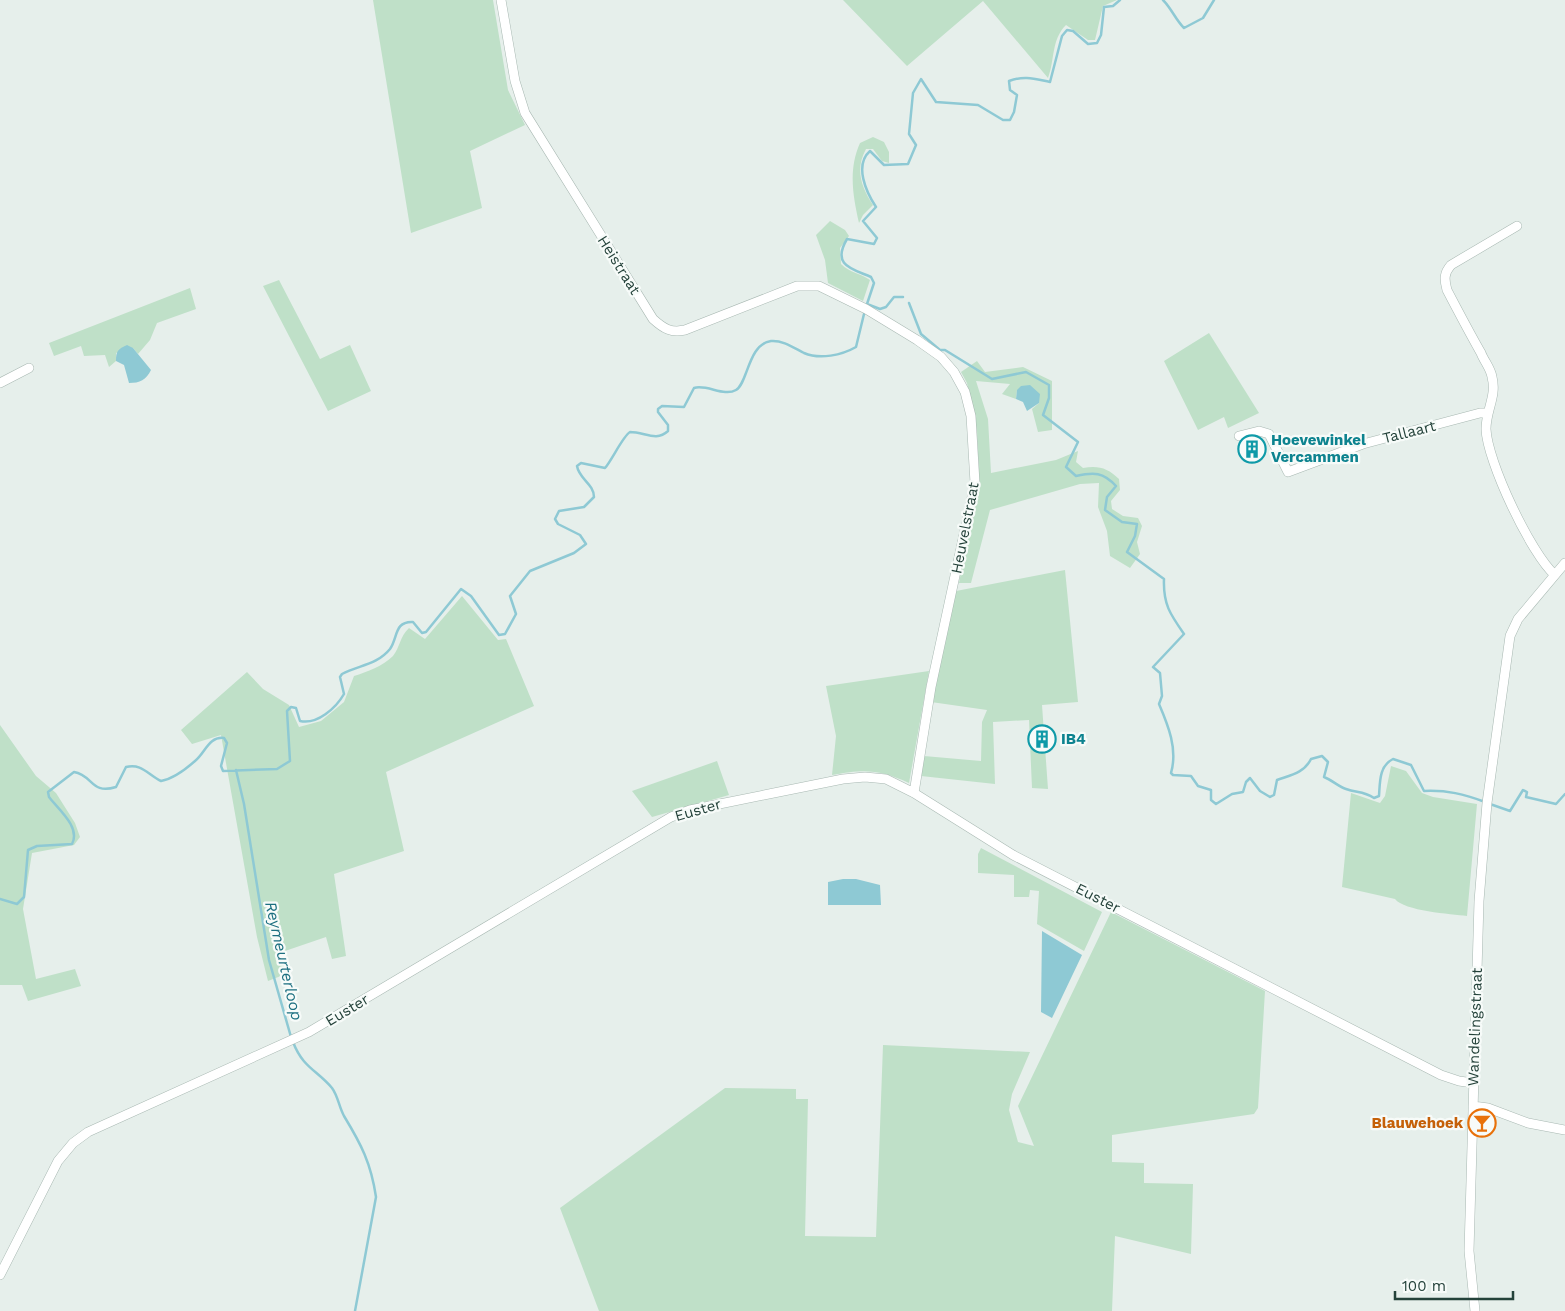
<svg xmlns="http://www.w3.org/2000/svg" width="1565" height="1311" font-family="'Work Sans',sans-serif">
<rect width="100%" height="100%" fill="#e6efeb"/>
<path fill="#bfe0c8" d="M373,0h120l15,90 17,35 -55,26 12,57 -71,25z
M843,0h274l-14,6 -8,34h-7l-22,-15c-15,15 -11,35 -18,53l-65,-77 -76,65z
M873,137l11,5 5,10v11l-7,-2 -9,-12h-7c-11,20 -5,38 7,56l-10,10 -4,8c-6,-27 -11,-53 1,-80z
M830,221l15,9 4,6 -9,12 1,16c9,9 19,9 29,16l-7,21 -35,-18 -3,-23 -9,-25z
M279,280l41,79 30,-14 21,46 -43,20 -65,-125z
M190,288l6,21 -39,14 -7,17 -12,14 -5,-6 -17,5v8l-7,6 -4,-12 -21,1 -3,-10 -27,10 -5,-13z
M1209,333l50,80 -31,15 -4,-11 -26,13 -34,-69z
M977,361l8,11 38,-5 29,14v49l-14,2 -6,-23 7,-6 -22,-13 -1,9 -14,-5 8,-10 -34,-3 12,38 3,54 65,-13 22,-9 -2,11 7,6c15,-3 25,0 36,11l1,11 -9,11 1,8 11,7 15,2 4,8 -5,16 3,12 -10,14 -20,-12 -3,-25 -9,-24 1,-24 -19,1 -90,26 -19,73h-12l20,-106 -2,-46 -10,-48 -6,-11z
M1065,570l13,132 -36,3 6,84 -16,-1 -3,-68 -36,2 2,62 -74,-8 3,-20 57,5 1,-39 5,-12 -56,-8 25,-111z
M462,596l36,44 8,-1 28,67 -148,66 18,79 -70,23 12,82 -14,3 -6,-22 -41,14 6,21 -23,9 -11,-44 -36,-202 -29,9 -11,-14 66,-58 16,17 26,16 10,22 22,-6 23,-19 10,-26c13,-4 29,-10 39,-20 7,-9 7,-20 16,-28l16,11z
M929,671l-20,112c-30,-14 -45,-14 -77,-8l4,-39 -10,-50z
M0,725l36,51 20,17 19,30 5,14 -6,8 -42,8 -9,56 13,70 39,-10 6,17 -53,15 -6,-16h-22z
M717,761l12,34 -77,22 -20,-26z
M1391,766l15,5 16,22 11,4 44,7 -10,112c-16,-2 -63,-5 -72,-17l-53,-12 9,-94 29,10 5,-7z
M981,848l121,64 -18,39 -47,-27 2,-33 -9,-1 -1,7h-15v-22l-36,-2v-19z
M1111,912l154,79 -7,117 -4,6 -142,21v27l32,1v20l49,1 -2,70 -76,-18 -3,75h-513l-39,-103 165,-120 71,1v10h12l-3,137 71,1 7,-192 147,7 -18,42 -3,16 9,32 16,4 -16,-40z"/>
<path fill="#8ec9d4" d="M127,345l6,3 18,22c-5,10 -11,13 -22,13l-5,-18 -8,-4c0,-10 2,-12 11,-16z
M1030,385l10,9 -1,9 -12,8 -4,-9 -7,-3 1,-9 4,-4z
M843,879h13l24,6 1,20h-53v-23z
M1042,931l40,24 -30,63 -11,-6z"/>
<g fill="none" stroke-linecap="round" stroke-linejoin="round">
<path stroke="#8ec9d4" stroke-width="2.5" d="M1163,0c9,9 12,19 21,28l19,-10 11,-18
M903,297h-9l-8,10 -6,2 -13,-5 7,-21 -3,-6c-18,-8 -40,-11 -24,-38l27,5 3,-6 -14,-17 13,-14c-10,-15 -22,-42 -6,-56l14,14 24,-1 8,-19 -7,-11 4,-41 8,-14 15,23 42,3 25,15h7l4,-8 3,-17 -7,-5 -1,-9c16,-6 26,-2 41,1l12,-46 5,-6 6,1 15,13 9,-1 4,-8 3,-28 9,-1 7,-6
M909,303l12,31 19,16h5l47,29 34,-7 23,13v13l-6,17 35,27 -12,25 10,9c18,-4 27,-4 40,10l-9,11 -2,13 17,12 15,2 -2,12 -8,16 37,27c-1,25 6,35 20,55l-31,33 7,6 2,23 -3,8c9,21 19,45 12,69l2,2 18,1 7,10 13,4v10l5,4 16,-10 11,-2 3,-10 4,-4 10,13 10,6 4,-2 3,-15c14,-5 27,-7 34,-21l11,-3 6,6 -4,15c8,3 15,10 22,12 11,4 17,2 28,9l5,-2c1,-14 0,-30 14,-37l18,6 13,26c23,-1 40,3 61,11
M236,770l8,34 25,156 22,77
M1490,804l20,7 13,-21 4,2 -1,5 30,7 9,-10
M0,899l17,5 7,-7 4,-47 9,-4 35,-2c9,-17 -14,-35 -23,-47l-1,-5 26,-20c19,3 17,23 42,15l10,-20c16,-4 22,8 35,14 11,-2 25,-12 34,-20 10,-8 14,-25 29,-23l3,5 -6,23 2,5 54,-2 13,-8 -3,-50 4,-4 5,1 4,13c17,4 36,-13 44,-27l-4,-17 2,-3c17,-9 35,-9 48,-25 8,-11 4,-28 23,-27l9,11 4,-1 35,-43 10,7 28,39 6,-1 11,-20 -6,-18 20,-25 44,-18 12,-9 -6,-9 -22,-11 -3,-5 4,-8 25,-4 10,-10c0,-13 -15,-18 -17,-31l4,-3 24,5c7,-8 18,-32 25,-36 15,0 26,10 38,-1v-6l-10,-13v-3l4,-3 22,1 10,-19c13,-4 30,9 42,2 12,-7 12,-46 35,-49 12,-1 23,7 33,12 16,7 38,2 52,-6l8,-33
M293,1042c10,26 24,28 39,46 6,8 7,19 12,28 17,28 27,47 32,81l-21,114"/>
<g stroke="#a8b8b2" stroke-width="10">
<path id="minor" d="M501,0l14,81 10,32 128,206c11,10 18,14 32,11l112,-44h22l47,23 51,31 24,17 13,15 11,20 6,24 4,67 -44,204 -17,106
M1517,226l-66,39c-7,8 -7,14 -4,25 11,21 22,42 34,63 3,8 10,16 11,24 5,19 -6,33 -6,52 1,32 45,125 69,146
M0,383l29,-15
M1239,436l20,-5 10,3 19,38 75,-28 117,-31h7
M1473,1106l15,2 40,15 37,7
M0,1275l58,-114 15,-18 15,-11 221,-100 362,-215 19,-7 153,-31 22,-2 21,2 28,14 99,62 428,220 18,6 14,2
M1475,1311l-6,-60 10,-350 8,-98 23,-167 8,-17 47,-56"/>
</g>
<use href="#minor" stroke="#fff" stroke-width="9"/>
</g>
<defs>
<g id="building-ring" transform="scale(1.4375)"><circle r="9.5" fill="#f7fbf9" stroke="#0f9aa8" stroke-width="1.5"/><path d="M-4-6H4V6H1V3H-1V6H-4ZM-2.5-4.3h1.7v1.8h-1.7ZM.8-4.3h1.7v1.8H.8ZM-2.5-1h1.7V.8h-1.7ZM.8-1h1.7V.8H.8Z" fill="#0f9aa8"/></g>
<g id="bar-ring" transform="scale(1.4375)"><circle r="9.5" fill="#f7fbf9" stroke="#e8710a" stroke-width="1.5"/><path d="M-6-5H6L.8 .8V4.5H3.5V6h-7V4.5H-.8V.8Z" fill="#e8710a"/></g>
</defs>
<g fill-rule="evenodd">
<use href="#building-ring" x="1252" y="449"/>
<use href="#building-ring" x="1042" y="739"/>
<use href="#bar-ring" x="1482" y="1123"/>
</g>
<g text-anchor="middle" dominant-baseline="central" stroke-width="4.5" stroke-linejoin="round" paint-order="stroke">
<g font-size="15" fill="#24423a" stroke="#f7fbf9">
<text transform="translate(619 265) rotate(58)">Heistraat</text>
<text transform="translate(1409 432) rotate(-14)">Tallaart</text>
<text transform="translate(965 528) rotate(-79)">Heuvelstraat</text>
<text transform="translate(698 810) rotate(-16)">Euster</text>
<text transform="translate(1098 898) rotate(27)">Euster</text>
<text transform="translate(347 1010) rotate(-31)">Euster</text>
<text transform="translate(1475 1027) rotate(-88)">Wandelingstraat</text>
</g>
<g font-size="15" font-weight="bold" fill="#0d838f" stroke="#f7fbf9" text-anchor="start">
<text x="1271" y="440">Hoevewinkel<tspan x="1271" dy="17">Vercammen</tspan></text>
<text x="1061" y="739">IB4</text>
</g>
<g font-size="15" font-weight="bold" fill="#c56008" stroke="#f7fbf9" text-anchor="end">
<text x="1463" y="1123">Blauwehoek</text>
</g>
<g font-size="16" font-style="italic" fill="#1c6f80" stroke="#f7fbf9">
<text transform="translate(284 961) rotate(77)">Reymeurterloop</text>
</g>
</g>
<path d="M1395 1291v8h118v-8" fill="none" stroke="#24423a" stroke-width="2.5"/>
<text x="1402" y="1291" font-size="15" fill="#24423a" stroke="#f7fbf9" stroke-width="4" paint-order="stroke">100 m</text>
</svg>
